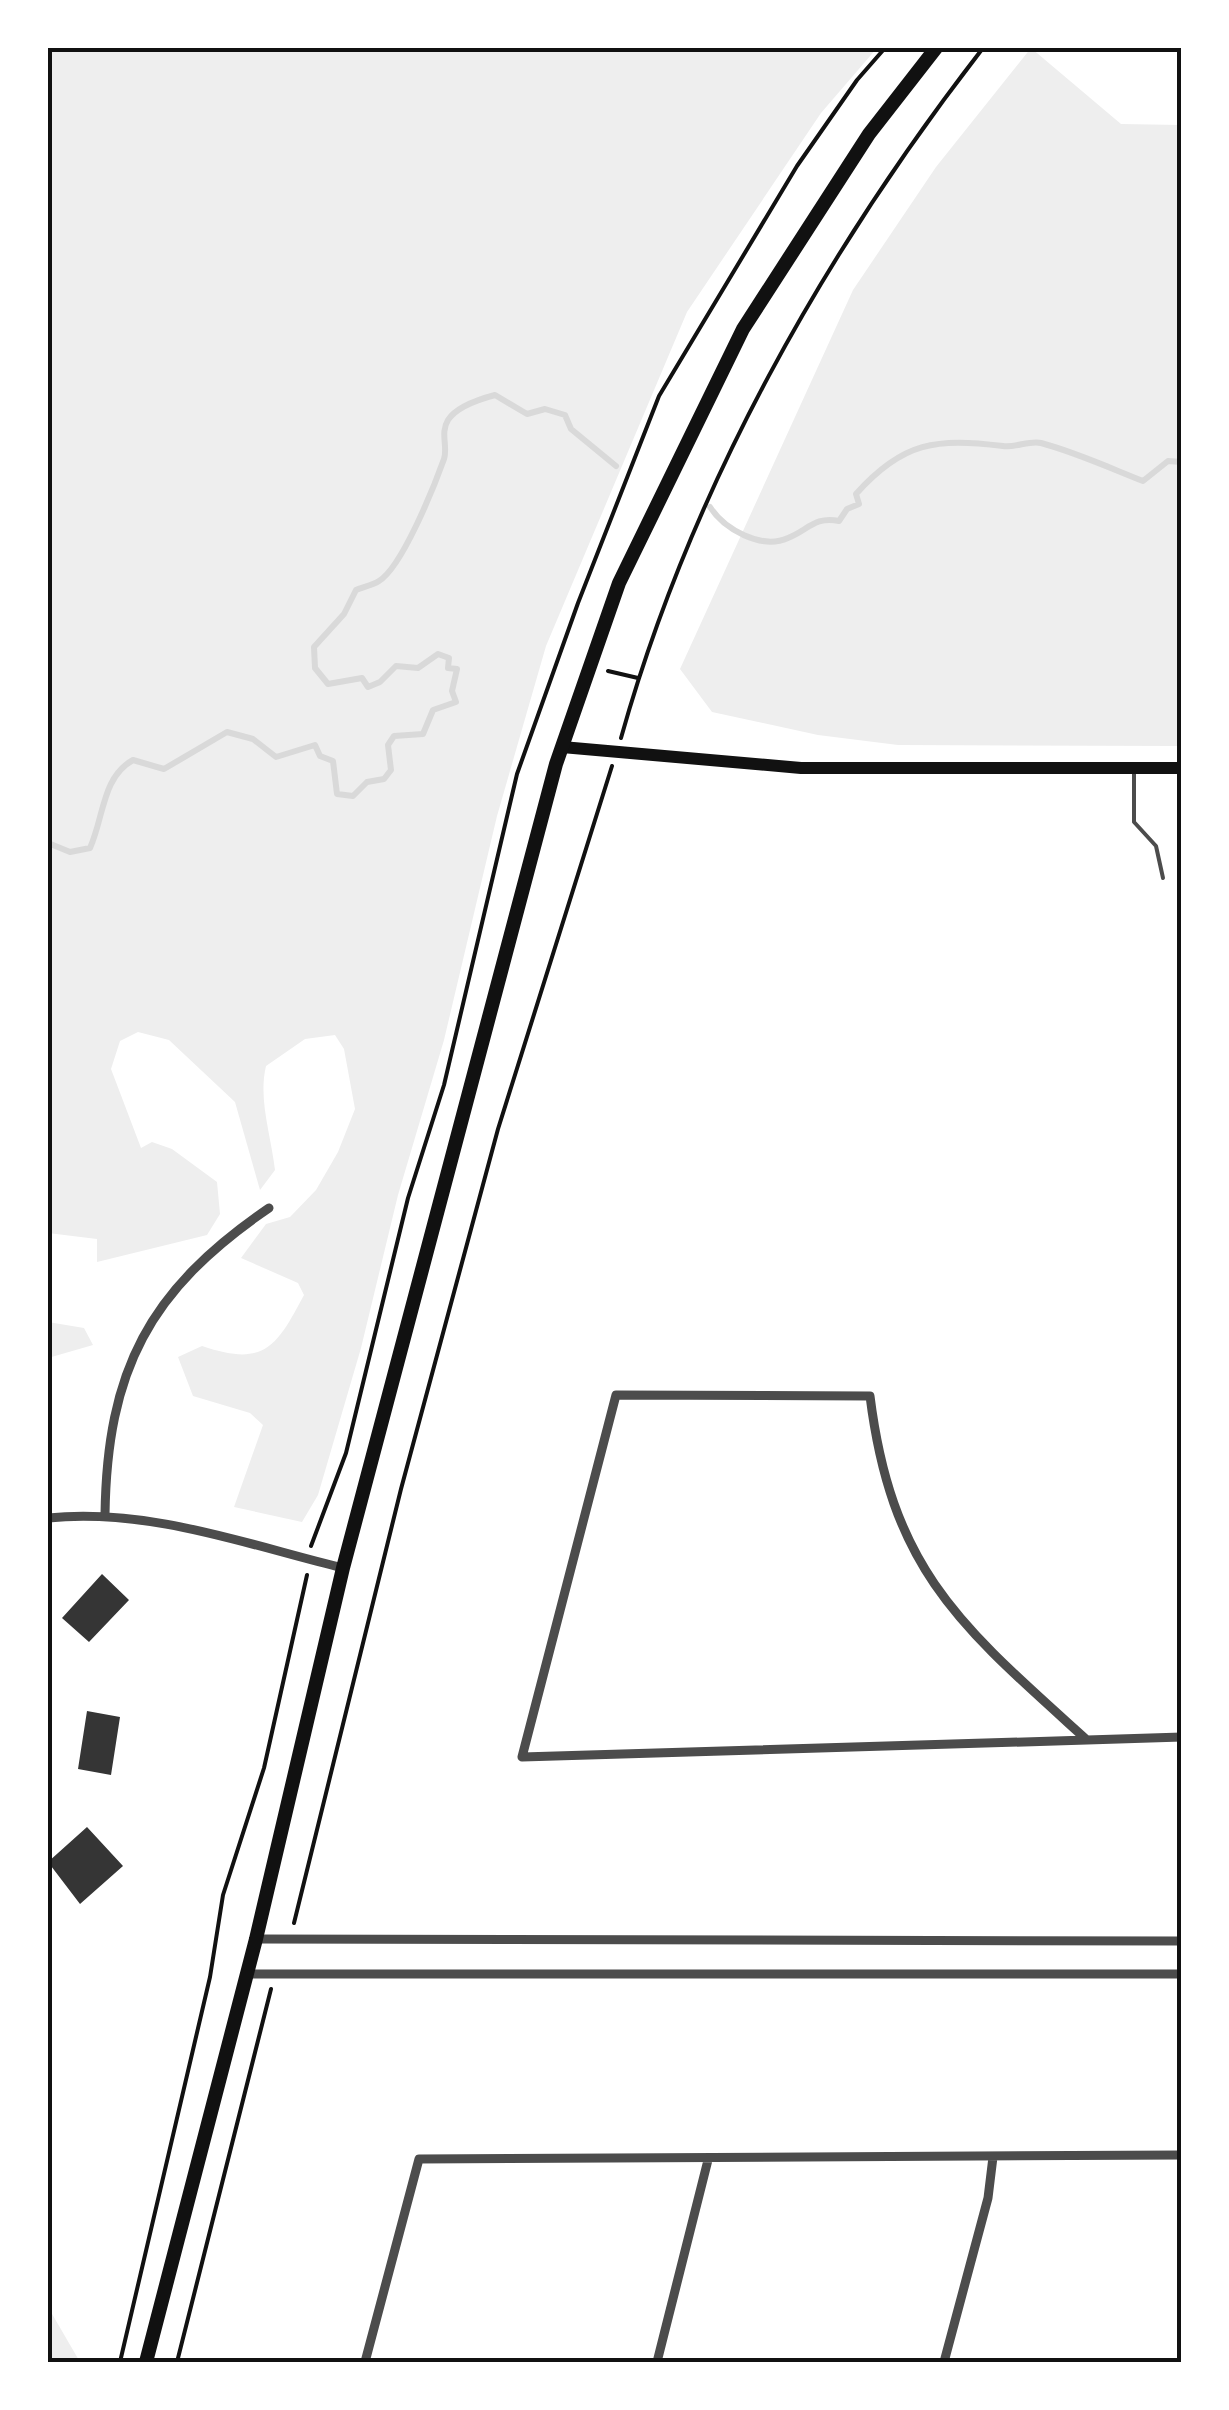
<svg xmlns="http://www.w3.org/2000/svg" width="1229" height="2410" font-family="'Sofia Sans Condensed',sans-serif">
<rect width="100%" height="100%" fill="#fff"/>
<path fill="#eee" d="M48,48h829l-56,65 -134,199 -141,334 -49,170 -53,224 -46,155 -37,153 -43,147 -16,27 -68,-15 29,-82 -13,-12 -57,-17 -15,-39 24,-11c62,21 74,2 102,-51l-6,-12 -57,-25 25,-34 24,-7 26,-27 22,-38 17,-43 -11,-60 -9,-14 -30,4 -39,27c-8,33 5,69 9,104l-15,20 -25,-88 -66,-62 -31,-8 -18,9 -9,28 30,79 11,-6 20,7 45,33 3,32 -13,21 -110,27v-23l-49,-6z
M1031,48l90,76 60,1v621l-283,-1 -80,-10 -106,-23 -32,-43 173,-379 83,-123z
M48,1322l36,6 9,17 -45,13z
M48,2307l32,55h-32z"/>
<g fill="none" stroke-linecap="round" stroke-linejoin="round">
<path stroke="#d9d9d9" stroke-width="6" d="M710,507c14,22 51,43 78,31 20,-8 27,-22 51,-17l8,-12 12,-5 -3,-10c47,-53 81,-56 147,-48 12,2 27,-6 38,-3 34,9 69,25 102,38l25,-20 14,1
M48,843l22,9 20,-4c14,-31 12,-71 43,-88l31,9 63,-37 26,7 23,18 39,-12 5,11 13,5 4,33 16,2 14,-14 17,-3 7,-9 -3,-25 6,-9 29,-2 10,-24 23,-8 -4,-11 5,-22 -9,-1 1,-10 -11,-4 -20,14 -22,-2 -16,16 -12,5 -6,-9 -34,6 -13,-16 -1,-21 30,-33 12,-24c7,-3 17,-5 23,-9 23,-14 55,-94 65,-122 4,-12 -4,-26 4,-39 9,-14 32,-21 47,-25l32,19 18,-5 20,6 6,14 45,37"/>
</g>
<path fill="#353535" d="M102,1574l27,26 -40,42 -27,-24z
M87,1711l33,6 -9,58 -33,-6z
M87,1827l36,39 -43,38 -32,-42z"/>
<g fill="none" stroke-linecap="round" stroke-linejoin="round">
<path stroke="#111" stroke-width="4" d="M608,671l30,7
M621,738c70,-250 203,-485 362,-690
M311,1546l35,-93 62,-255 36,-113 73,-311 61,-171 81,-207 138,-230 60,-86 28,-32
M294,1923l107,-434 97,-360 114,-363
M120,2362l90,-385 13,-82 41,-127 43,-193
M177,2362l94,-373"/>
<path stroke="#4c4c4c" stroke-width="4" d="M1134,773v49l22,24 7,32"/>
<path stroke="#4c4c4c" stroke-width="9" d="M616,1395l254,1c22,176 92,231 217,344l-565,17z
M105,1515c2,-145 44,-225 164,-307
M48,1518c102,-10 197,26 295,50
M1087,1740l95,-3
M256,1939l926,2
M246,1974h936
M365,2362l54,-203 763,-4
M657,2362l51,-202
M944,2362l44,-164 5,-41"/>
<path stroke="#111" stroke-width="12" d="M562,747l239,21h381"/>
<path stroke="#111" stroke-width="14" d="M146,2362l110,-423 87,-371 213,-804 63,-181 124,-254 126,-195 67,-86"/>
</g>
<rect width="1229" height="2410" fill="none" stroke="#ffffff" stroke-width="100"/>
<rect x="50" y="50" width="1129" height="2310" fill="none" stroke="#111" stroke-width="4"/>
</svg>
